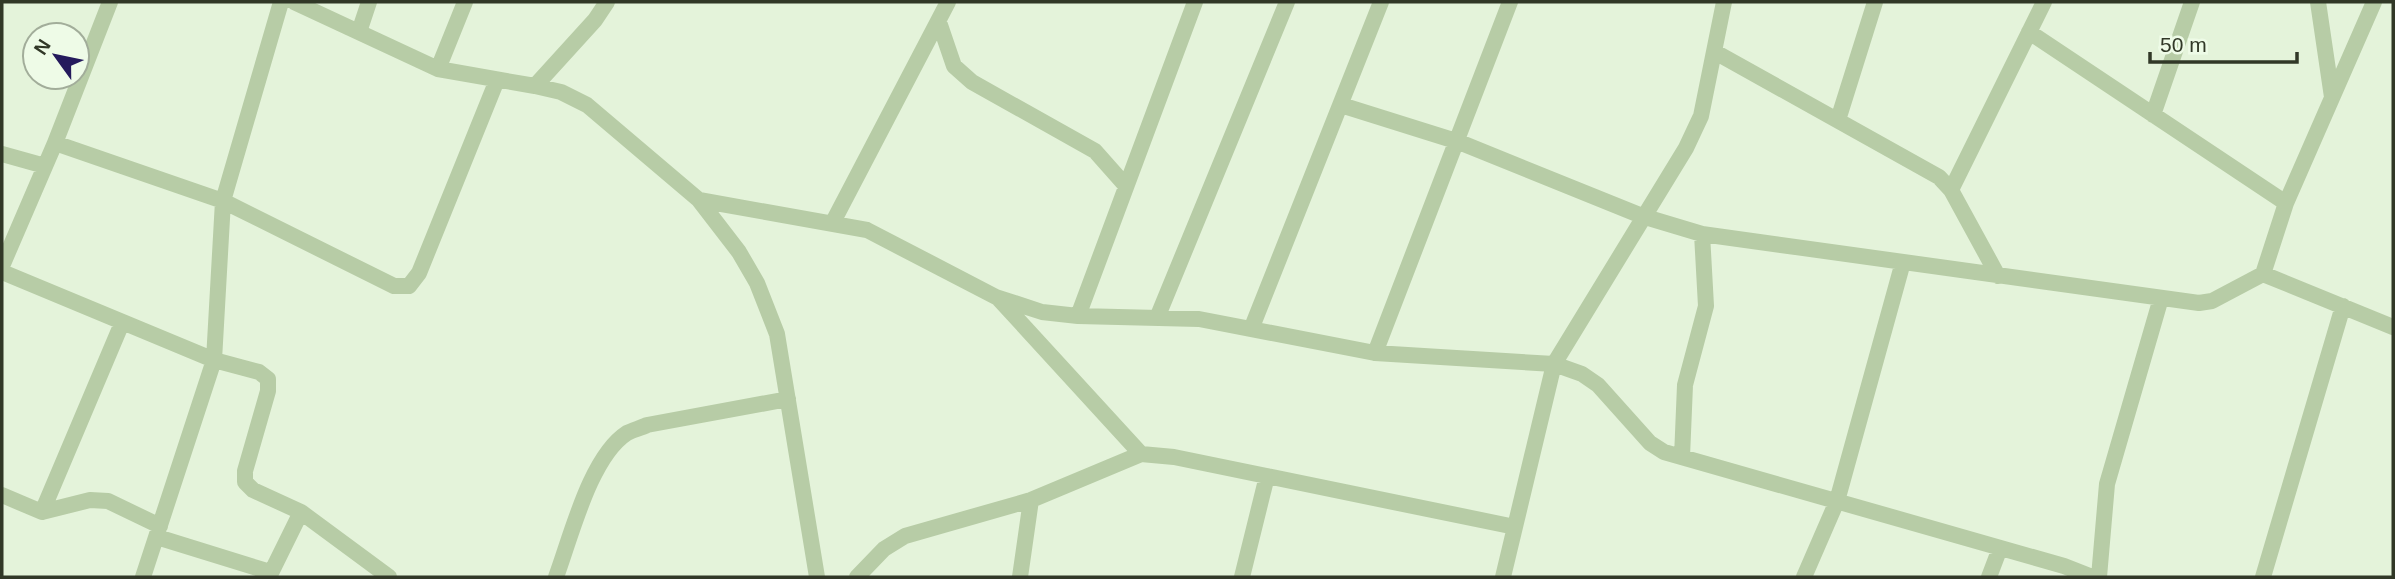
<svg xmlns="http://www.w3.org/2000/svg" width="2395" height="579" font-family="Helvetica,sans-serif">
<rect width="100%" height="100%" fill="#e4f3da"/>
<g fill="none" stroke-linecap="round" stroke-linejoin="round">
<path stroke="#b7cca6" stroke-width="16" d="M294,2l144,67 97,17 26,6 26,13 112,95 40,52 18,31 20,51 40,243
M2318,2l14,95
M939,22l15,44 18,16 123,69 31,35
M359,32l10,-30
M2029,32l257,171
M1715,52l224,125 12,13 47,86
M438,69l27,-67
M535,86l60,-66 12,-18
M1341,105l118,37 183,74 60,18 497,69 13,-2 51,-27 23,-71 88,-201
M2153,115l39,-113
M1838,120l37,-118
M55,143l168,58 171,85h15l10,-13 78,-193
M2,154l43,12
M1951,190l93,-188
M699,200l168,30 129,67 46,15 36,4 121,3 176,34 179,11 28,10 16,11 52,58 14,9 400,114 28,11
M833,222l115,-220
M2,266l53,-123 55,-141
M2,272l212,88 45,12 9,7v12l-23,80v11l8,8 48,22 88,65
M2263,274l130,53
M999,299l142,155
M1078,316l117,-314
M1157,318l130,-316
M1252,327l129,-325
M1375,353l135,-351
M1682,457l3,-72 21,-79 -4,-72
M2,495l40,17 48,-12 18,1 52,25
M42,512l80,-189
M157,537l113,35
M143,577l71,-217 9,-159 58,-199
M269,577l32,-65
M556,577c15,-40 34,-120 71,-144 6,-3 14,-5 20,-8l141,-26
M857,577l27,-28 21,-13 126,-36 110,-46 33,3 341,70
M1020,577l11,-77
M1242,577l25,-101
M1503,577l51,-213 132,-216 15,-32 23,-114
M1804,577l33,-76 66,-239
M1989,577l11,-29
M2099,577l8,-93 54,-186
M2263,577l80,-271"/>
</g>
<rect width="2395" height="579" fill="none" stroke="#313827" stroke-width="7"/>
<g transform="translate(56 56) rotate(303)"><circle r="33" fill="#eefbe7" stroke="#a2ad9a" stroke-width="2"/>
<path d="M0-5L12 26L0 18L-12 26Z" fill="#241a5c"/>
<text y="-10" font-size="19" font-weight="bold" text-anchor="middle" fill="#313827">N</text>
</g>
<path d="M2150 52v10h147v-10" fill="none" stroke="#313827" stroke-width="3.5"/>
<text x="2160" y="52" font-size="21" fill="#313827" stroke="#eefbe7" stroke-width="5" paint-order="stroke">50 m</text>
</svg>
